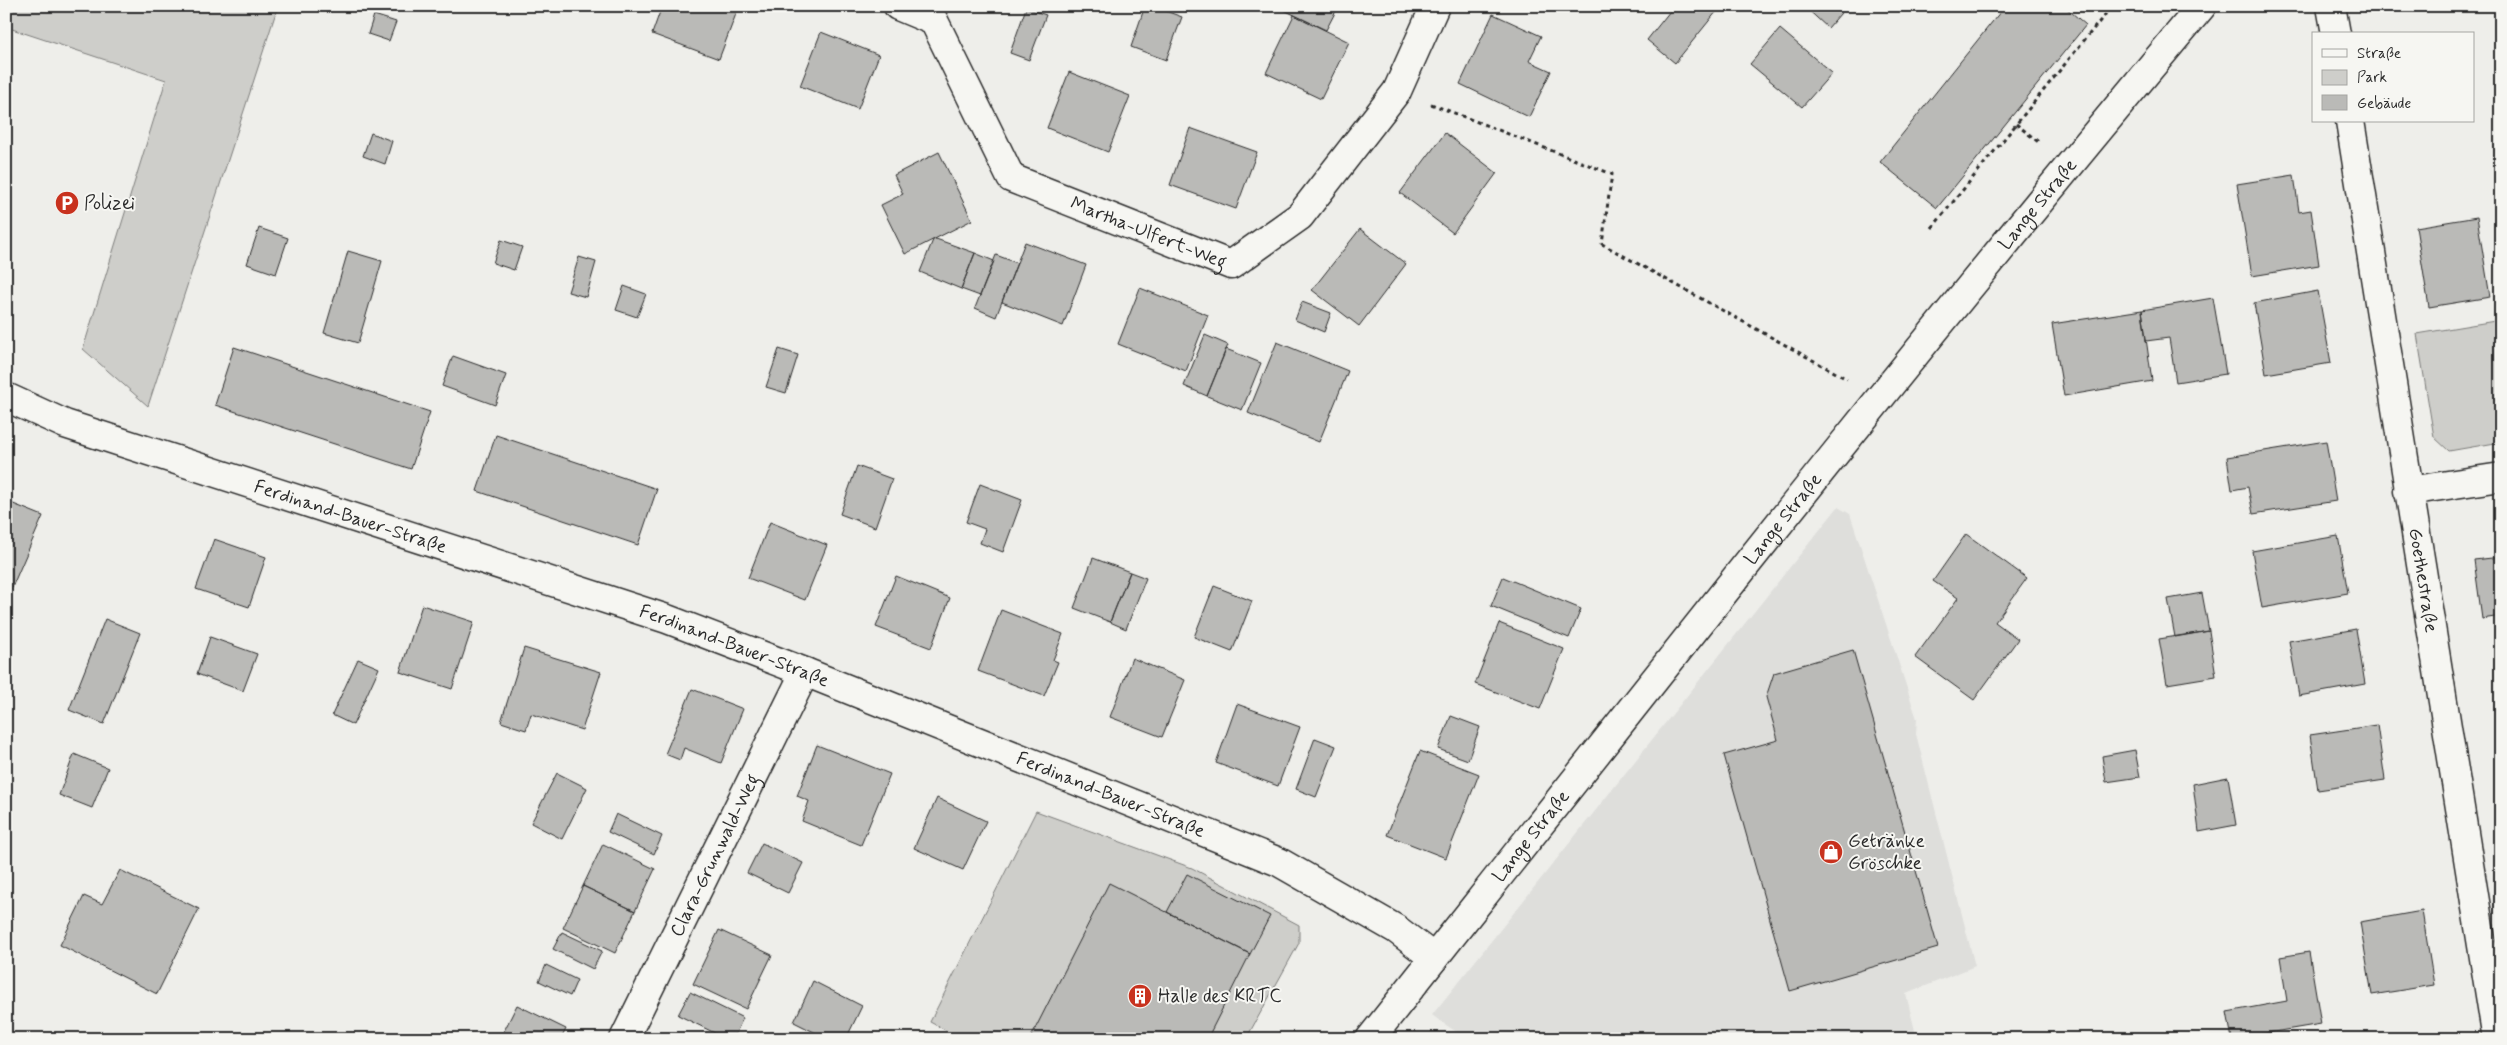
<svg xmlns="http://www.w3.org/2000/svg" width="2507" height="1045" font-family="Mynerve,sans-serif">
<rect width="100%" height="100%" fill="#eeeeea"/>
<filter id="ink" filterUnits="userSpaceOnUse"><feTurbulence type="fractalNoise" baseFrequency=".02" numOctaves="2"/><feDisplacementMap in="SourceGraphic" scale="10" xChannelSelector="R" yChannelSelector="G"/><feConvolveMatrix kernelMatrix="1 2 1 2 8 2 1 2 1" color-interpolation-filters="sRGB"/></filter>
<g filter="url(#ink)">
<path fill="#dededb" d="M1838,507l12,7 67,205 -1,15 59,232 -69,28 11,45h-450l-27,-18 -8,-6z"/>
<path fill="#cececa" stroke="#7c7c7a" d="M6,6h272l-130,400 -65,-57 83,-269 -160,-53z
M2501,320v122l-52,9 -15,-14 -17,-103z
M1036,811l156,57 107,57v18l-53,96h-284l-32,-17z"/>
<path fill="#babab7" stroke="#2b2b2b" d="M662,6h77l-20,53 -67,-25z
M1145,6h7l30,11 -16,43 -35,-13z
M1285,6h52l1,1 -12,23 -42,-20z
M1674,6h47l-46,57 -28,-23z
M1804,6h43l-19,22z
M2005,6h59l22,19 -149,183 -57,-46z
M1026,8l20,7 -17,45 -19,-7z
M1493,14l48,22 -12,25 22,10 -22,46 -69,-33z
M374,15l22,7 -7,19 -21,-7z
M1294,15l55,27 -28,57 -55,-26z
M1780,29l52,44 -30,34 -52,-43z
M821,32l58,23 -21,54 -58,-23z
M1069,72l61,24 -22,56 -61,-24z
M1190,128l67,24 -21,57 -66,-24z
M371,133l21,8 -7,23 -22,-8z
M1445,133l52,40 -44,60 -53,-40z
M939,152l33,68 -67,34 -24,-49 22,-11 -9,-19z
M2294,175l5,37 12,-2 8,55 -67,11 -15,-92z
M2477,217l13,80 -61,10 -13,-80z
M259,228l29,10 -12,36 -29,-10z
M1360,229l46,35 -47,62 -47,-36z
M936,239l39,14 -14,36 -41,-17 13,-32z
M501,240l21,7 -8,23 -21,-7z
M1025,242l61,23 -23,61 -61,-24z
M348,251l34,10 -24,82 -34,-10z
M975,253l19,8 -14,35 -19,-7z
M996,255l21,8 -21,54 -21,-9z
M579,257l17,5 -10,35 -18,-5z
M624,286l22,8 -9,23 -21,-7z
M1140,288l68,27 -22,56 -68,-27z
M2318,291l13,72 -65,11 -12,-71z
M2213,298l13,76 -50,8 -7,-44 -23,3 -4,-31z
M1302,302l29,11 -7,19 -29,-12z
M2142,310l10,71 -88,15 -12,-72z
M1205,335l23,10 -21,51 -23,-10z
M1277,342l71,29 -29,71 -71,-29z
M234,347l196,65 -19,57 -196,-64z
M779,349l19,6 -12,38 -20,-6z
M1226,349l35,14 -19,47 -35,-14z
M453,356l53,19 -11,30 -53,-19z
M496,435l161,54 -19,56 -161,-54z
M2326,441l10,60 -83,13 -5,-27 -16,3 -5,-33z
M857,466l35,13 -17,48 -35,-13z
M980,484l42,16 -19,52 -23,-9 5,-14 -19,-7z
M6,501l37,15 -33,76 -4,-2z
M770,522l57,23 -22,55 -57,-22z
M1966,534l61,44 -32,44 23,17 -44,61 -59,-43 43,-59 -25,-17z
M2338,536l10,57 -86,15 -10,-57z
M214,539l52,18 -17,50 -53,-18z
M2501,557v59l-19,3 -8,-59z
M1093,558l37,14 -20,50 -36,-14z
M1130,572l16,6 -20,51 -16,-7z
M896,576l54,22 -19,50 -55,-21z
M1503,577l78,32 -12,29 -78,-32z
M1214,586l38,15 -20,51 -38,-15z
M2202,593l7,38 -34,6 -7,-38z
M422,605l52,17 -22,67 -52,-17z
M1001,610l62,24 -10,26 5,2 -14,34 -66,-25z
M105,619l35,14 -36,91 -35,-14z
M1499,623l65,26 -24,60 -65,-25z
M2356,629l9,55 -66,12 -10,-55z
M2209,631l7,45 -49,8 -8,-45z
M210,637l47,17 -14,37 -46,-17z
M524,648l77,24 -19,58 -51,-16 -5,16 -25,-8z
M1853,650l85,298 -148,43 -66,-236 54,-15 -12,-43 8,-24z
M1132,658l53,22 -23,57 -52,-20z
M358,659l21,9 -26,57 -21,-10z
M692,689l51,20 -22,54 -37,-15 -4,12 -15,-6z
M1237,704l63,23 -22,59 -62,-23z
M1451,716l29,11 -12,33 -30,-11z
M2377,725l8,55 -67,10 -8,-55z
M1315,738l21,8 -20,51 -20,-8z
M817,745l73,29 -29,71 -59,-24 7,-20 -12,-5z
M2135,750l5,27 -34,5 -4,-26z
M1420,751l59,23 -33,84 -59,-23z
M74,754l34,14 -16,40 -33,-13z
M557,773l30,15 -25,51 -31,-16z
M2228,777l8,48 -37,7 -6,-48z
M937,798l49,23 -23,49 -49,-22z
M616,814l46,22 -8,18 -46,-22z
M762,843l41,20 -15,30 -41,-20z
M603,844l52,25 -20,42 -52,-25z
M120,870l79,39 -42,85 -97,-49 24,-49 18,8z
M1187,874l83,42 -20,38 -83,-42z
M1109,883l141,71 -43,85h-177z
M583,886l52,25 -20,42 -52,-25z
M2422,911l12,74 -62,10 -12,-73z
M719,930l53,25 -26,54 -53,-25z
M562,932l40,19 -9,18 -40,-20z
M2309,952l12,72 -89,15 -5,-27 60,-11 -7,-44z
M546,965l31,15 -7,16 -31,-15z
M813,981l49,25 -16,33h-18l-34,-17z
M690,992l53,26 -10,21h-6l-49,-24z
M517,1005l49,24 -5,10h-61z"/>
<g fill="none" stroke-linecap="round" stroke-linejoin="round">
<g stroke="#2b2b2b" stroke-width="31">
<g id="minor">
<path id="s1" d="M898,6l36,15 77,157 220,87 69,-49 97,-125 38,-85"/>
<path d="M2331,6l5,28"/>
<path id="s2" d="M2350,121l147,918"/>
<path id="s3" d="M6,397l59,27 602,195 138,53 474,190 117,67 38,29"/>
<path d="M2408,491l93,-14"/>
<path id="s4" d="M624,1039l181,-367"/>
<path id="s5" d="M1370,1039c275,-347 548,-695 832,-1033"/>
</g>
</g>
<path stroke="#2b2b2b" stroke-width="3" stroke-dasharray="4 4" stroke-linecap="butt" d="M2101,6l7,6
M1431,104l181,70 -10,70 245,135
M2016,124l25,20
M1932,228l180,-222"/>
<use href="#minor" stroke="#f6f6f2" stroke-width="28"/>
</g>
</g>
<defs>
<g id="parking-disc" transform="scale(1.25)"><circle r="9.5" fill="#c8321e" stroke="#f6f6f2"/><path d="M-3.5-5.5H1a3.5 3.5 0 0 1 0 7H-1V5.5H-3.5ZM-1-3.4V-.6H.8a1.4 1.4 0 0 0 0-2.8Z" fill="#fff"/></g>
<g id="shop-disc" transform="scale(1.25)"><circle r="9.5" fill="#c8321e" stroke="#f6f6f2"/><path d="M-5-2.5h2.3a2.7 3.5 0 0 1 5.4 0H5L5.5 6h-11ZM-1.5-2.5h3a1.5 2.3 0 0 0-3 0Z" fill="#fff"/></g>
<g id="building-disc" transform="scale(1.25)"><circle r="9.5" fill="#c8321e" stroke="#f6f6f2"/><path d="M-4-6H4V6H1V3H-1V6H-4ZM-2.5-4.3h1.7v1.8h-1.7ZM.8-4.3h1.7v1.8H.8ZM-2.5-1h1.7V.8h-1.7ZM.8-1h1.7V.8H.8Z" fill="#fff"/></g>
</defs>
<g fill-rule="evenodd">
<use href="#parking-disc" x="67" y="203"/>
<use href="#shop-disc" x="1831" y="852"/>
<use href="#building-disc" x="1140" y="996"/>
</g>
<g text-anchor="middle" dominant-baseline="central" stroke-width="4" stroke-linejoin="round" paint-order="stroke">
<g font-size="19" fill="#2b2b2b" stroke="#f6f6f2" text-anchor="start">
<text x="84" y="203">Polizei</text>
<text x="1848" y="841">Getränke<tspan x="1848" dy="22">Gröschke</tspan></text>
<text x="1158" y="996">Halle des KRTC</text>
</g>
<g font-size="19" fill="#2b2b2b" stroke="#f6f6f2">
<text stroke="none"><textPath href="#s5" startOffset="1069">Lange Straße</textPath></text>
<text stroke="none"><textPath href="#s1" startOffset="362">Martha-Ulfert-Weg</textPath></text>
<text stroke="none"><textPath href="#s3" startOffset="365">Ferdinand-Bauer-Straße</textPath></text>
<text stroke="none"><textPath href="#s5" startOffset="664">Lange Straße</textPath></text>
<text stroke="none"><textPath href="#s2" startOffset="465">Goethestraße</textPath></text>
<text stroke="none"><textPath href="#s3" startOffset="770">Ferdinand-Bauer-Straße</textPath></text>
<text stroke="none"><textPath href="#s3" startOffset="1175">Ferdinand-Bauer-Straße</textPath></text>
<text stroke="none"><textPath href="#s5" startOffset="259">Lange Straße</textPath></text>
<text stroke="none"><textPath href="#s4" startOffset="205">Clara-Grunwald-Weg</textPath></text>
</g>
</g>
<rect width="2507" height="1045" fill="none" stroke="#f6f6f2" stroke-width="25"/>
<rect x="12" y="12" width="2482" height="1020" fill="none" stroke="#2b2b2b" stroke-width="2" filter="url(#ink)"/>
<rect x="2312" y="32" width="162" height="90" fill="#f6f6f2" stroke="#a5a5a2"/>
<rect x="2322" y="49" width="25" height="8" fill="#f6f6f2" stroke="#a5a5a2"/>
<text x="2357" y="58" font-size="15" fill="#2b2b2b">Straße</text>
<rect x="2322" y="70" width="25" height="15" fill="#cececa" stroke="#a5a5a2"/>
<text x="2357" y="82" font-size="15" fill="#2b2b2b">Park</text>
<rect x="2322" y="95" width="25" height="15" fill="#babab7" stroke="#a5a5a2"/>
<text x="2357" y="108" font-size="15" fill="#2b2b2b">Gebäude</text>
</svg>
